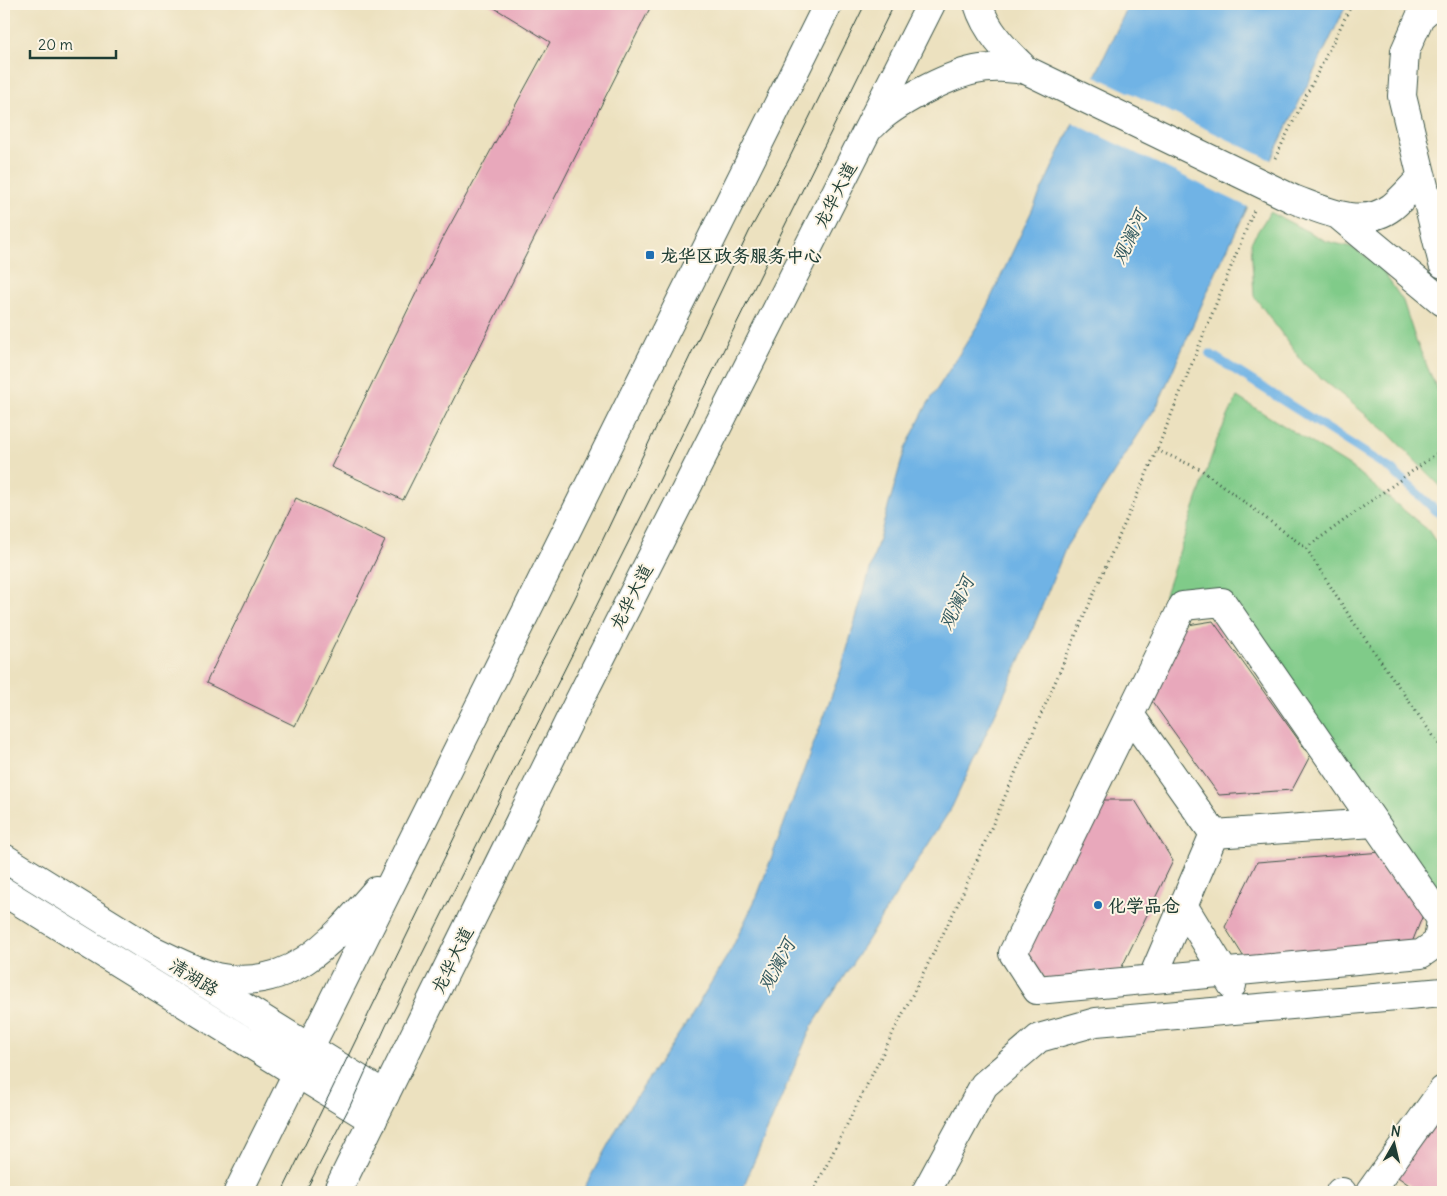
<svg xmlns="http://www.w3.org/2000/svg" width="1447" height="1196" font-family="Delius,'LXGW WenKai TC',sans-serif">
<rect width="100%" height="100%" fill="#fcf5e5"/>
<filter id="ink" filterUnits="userSpaceOnUse"><feTurbulence type="fractalNoise" baseFrequency=".02" numOctaves="2"/><feDisplacementMap in="SourceGraphic" scale="10" xChannelSelector="R" yChannelSelector="G"/><feConvolveMatrix kernelMatrix="1 2 1 2 8 2 1 2 1" color-interpolation-filters="sRGB"/></filter>
<filter id="wash" filterUnits="userSpaceOnUse"><feTurbulence type="fractalNoise" baseFrequency=".0096" numOctaves="4" result="noise"/><feDisplacementMap in="SourceGraphic" scale="20" xChannelSelector="R" yChannelSelector="G"/><feGaussianBlur stdDeviation="1.12" result="paint"/><feColorMatrix in="noise" values="0 0 0 0 0 0 0 0 0 0 0 0 0 0 0 0 0 1.4 0 .05"/><feComposite in="paint" operator="in"/></filter>
<g filter="url(#wash)">
<rect width="100%" height="100%" fill="#ece1bf"/>
<path fill="#80cb89" stroke="#50845e" d="M1270,212l56,29 25,6 27,17 25,37 13,40 27,62v86l-56,-57 -83,-68 -50,-68 -3,-54z
M1237,397l114,70 77,63 15,23v358l-218,-316 -46,5 -15,-3 53,-157z"/>
<path fill="#6fb3e5" stroke="#47788c" d="M1129,4h218l-130,266 -59,134 -92,143 -45,111 -69,149 -141,221 -70,164h-159l44,-80 63,-93 43,-71 26,-54 83,-224 64,-221 22,-44 52,-82z"/>
<path fill="#ece1bf" d="M1093,75l180,86 -23,47 -179,-86z"/>
<g fill="none" stroke-linecap="round" stroke-linejoin="round">
<path stroke="#6fb3e5" stroke-width="9" d="M1210,354l182,116 51,47"/>
</g>
<g id="blocks">
<path fill="#e8a8bb" d="M488,4h164l-249,496 -72,-33 113,-231 106,-194z
M296,498l89,43 -90,185 -89,-43z
M1213,621l97,135 -18,34 -73,5 -73,-102 29,-66z
M1096,800h39l38,61 -54,112 -73,7 -23,-30z
M1382,852l43,58 -14,35 -166,14 -20,-32 32,-65z
M1443,1108v84h-24l-24,-17z"/>
</g>
</g>
<g filter="url(#ink)">
<use href="#blocks" fill-opacity="0" stroke="#3e5649" stroke-width="1"/>
<g fill="none" stroke-linecap="round" stroke-linejoin="round">
<g stroke="#3e5649" stroke-width="30">
<path id="minor" d="M1435,4l-15,13 -15,34 -3,45 41,168
M1293,199c30,11 69,31 99,8 11,-9 20,-20 30,-30
M1338,215l105,87
M1222,602l219,317 -3,23 -17,12 -384,36 -24,-37 170,-347z
M1130,715l84,119
M1214,834l160,-11
M4,858l381,237
M4,892l369,228
M1183,905l49,80
M1152,979l62,-145
M926,1192l58,-107 55,-47 57,-16 347,-30
M1340,1192h2
M1370,1192l73,-102"/>
</g>
<g stroke="#3e5649" stroke-width="30">
<path id="major" d="M978,4c8,27 28,47 48,66
M873,125c19,-21 74,-49 102,-55 17,-4 34,-2 51,0
M146,947c23,10 46,24 71,30 73,16 116,-37 159,-86
M238,1192l590,-1188
M337,1192l241,-489 353,-699"/>
</g>
<path stroke="#3e5649" stroke-width="3" stroke-dasharray="1 4" stroke-linecap="butt" d="M1275,158l77,-154
M1157,450l43,19 106,79 44,69 93,133
M1306,548l137,-99
M813,1192l143,-284 201,-458 97,-240"/>
<use href="#minor" stroke="#fff" stroke-width="28"/>
<use href="#major" stroke="#fff" stroke-width="28"/>
<path stroke="#1f3d34" stroke-width="1" d="M282,1192l229,-471 63,-121 175,-368 38,-69 78,-159
M305,1192l45,-86 36,-80 272,-543 236,-479"/>
<g stroke="#3e5649" stroke-width="30" stroke-linecap="butt">
<path id="minor-bridge" d="M1026,70l267,129"/>
</g>
<use href="#minor-bridge" stroke="#fff" stroke-width="28"/>
</g>
</g>
<g fill="#1f6fb2" stroke="#fcf5e5" stroke-width="2">
<rect x="645" y="250" width="10" height="10" rx="2.5"/>
<circle cx="1098" cy="905" r="5"/>
</g>
<g text-anchor="middle" dominant-baseline="central" stroke-width="4" stroke-linejoin="round" paint-order="stroke">
<g font-size="18" fill="#1f3d34" stroke="#fcf5e5">
<text transform="translate(835 195) rotate(-63)">龙华大道</text>
<text transform="translate(631 597) rotate(-63)">龙华大道</text>
<text transform="translate(452 960) rotate(-64)">龙华大道</text>
<text transform="translate(194 977) rotate(32)">清湖路</text>
</g>
<g font-size="18" font-weight="bold" fill="#1f3d34" stroke="#fcf5e5" text-anchor="start">
<text x="660" y="255">龙华区政务服务中心</text>
<text x="1108" y="905">化学品仓</text>
</g>
<g font-size="19" font-style="italic" fill="#335a60" stroke="#fcf5e5">
<text transform="translate(1129 237) rotate(-65)">观澜河</text>
<text transform="translate(956 603) rotate(-65)">观澜河</text>
<text transform="translate(776 965) rotate(-62)">观澜河</text>
</g>
</g>
<rect width="1447" height="1196" fill="none" stroke="#fcf5e5" stroke-width="20"/>
<g transform="translate(1394 1144) rotate(8)" stroke="#fcf5e5" stroke-width="4" paint-order="stroke">
<path d="M0-4L9 19L0 12L-9 19Z" fill="#1f3d34"/>
<text y="-8" font-size="14" font-weight="bold" text-anchor="middle" fill="#1f3d34">N</text>
</g>
<path d="M30 50v8h86v-8" fill="none" stroke="#1f3d34" stroke-width="2.5"/>
<text x="38" y="50" font-size="15" fill="#1f3d34" stroke="#fcf5e5" stroke-width="4" paint-order="stroke">20 m</text>
</svg>
